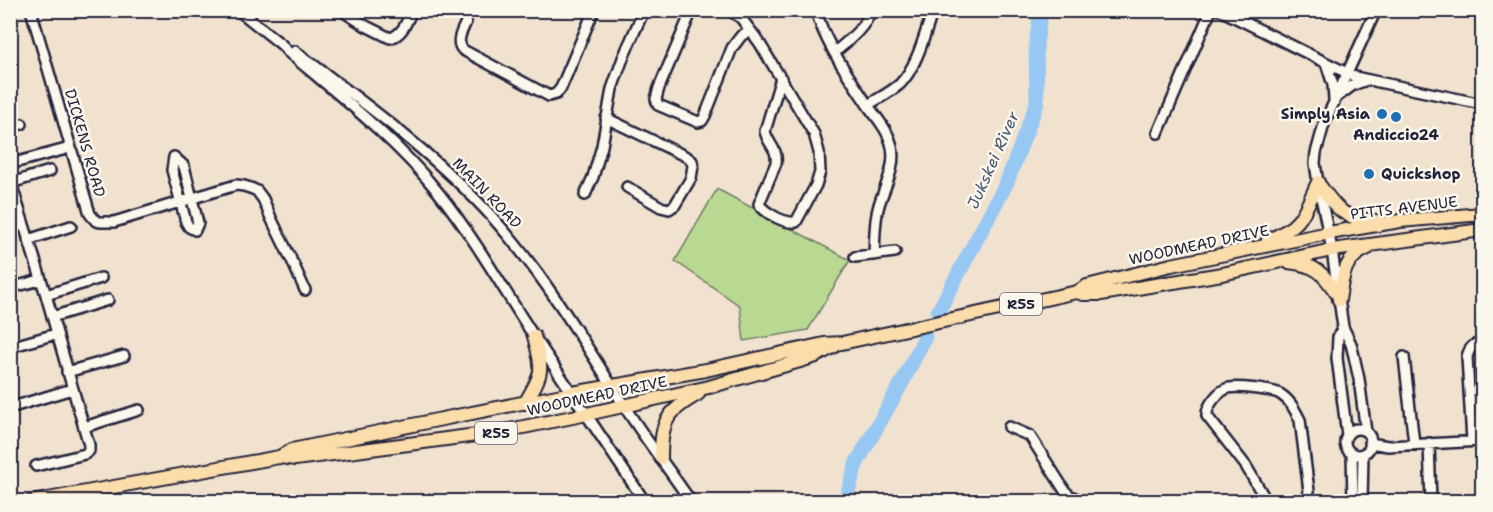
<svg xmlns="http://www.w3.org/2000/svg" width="1493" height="512" font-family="'Shantell Sans',sans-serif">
<rect width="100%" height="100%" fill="#f1e2cf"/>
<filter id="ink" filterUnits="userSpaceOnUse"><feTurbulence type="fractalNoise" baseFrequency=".0167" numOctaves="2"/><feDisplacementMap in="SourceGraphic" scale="12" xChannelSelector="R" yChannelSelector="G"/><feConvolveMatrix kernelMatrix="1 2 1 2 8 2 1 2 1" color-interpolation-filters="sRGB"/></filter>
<g filter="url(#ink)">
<path fill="#b9d891" stroke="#6e7d66" stroke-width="1.5" d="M717,189l133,71 -42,70 -64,11 -4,-35 -65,-45z"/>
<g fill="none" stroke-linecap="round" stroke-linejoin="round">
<path stroke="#97c8f4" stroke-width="15" d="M938,312l69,-130 30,-79 -1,-58 5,-35
M845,502l11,-38 48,-85 21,-42"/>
<g stroke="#22223b" stroke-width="14">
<path id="minor" d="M31,10l59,204 6,7 4,1h14l122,-37 8,1 9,3 4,2 6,8 8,19 20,41
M238,10l44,35 6,7c52,44 107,87 150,140 36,45 64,95 95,143 37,56 75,111 112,167
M341,10l25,16 24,12c13,-3 17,-17 22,-28
M692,10l-33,78 -3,11 2,6 40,17 4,-1 3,-5 27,-68 9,-12 9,-6
M729,10l12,8 18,24 55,92 5,18 1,20 -4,13 -20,37c-11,2 -31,-9 -37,-18l17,-41c2,-15 -8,-18 -11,-32l16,-53
M816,10c7,31 36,71 53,97 9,12 20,25 23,40 4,21 -7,38 -13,58 -5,16 -4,33 -5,50
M1220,10l135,67 127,27
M466,22c-4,9 -11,20 -3,28l86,46 7,-2 5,-6 33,-78
M295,51c69,52 140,103 198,167 51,57 90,122 130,186 21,34 46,65 68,98
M835,52c14,-12 30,-24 36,-42
M1326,63l7,22 1,15
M1338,96l15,-11 14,-5
M868,105c11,-7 23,-13 32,-21 17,-17 25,-51 33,-74
M606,118l81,39 5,4 1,5 -2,12 -16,27 -6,4 -8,-2 -34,-20
M10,127l12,-3
M1158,133l53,-123
M174,157l10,9 14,57 -3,7
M174,157l-2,13 14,52 3,5 6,3
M10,164l60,-16
M10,180l36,115 43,150v6l-4,3 -49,12
M11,183l39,-12
M585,195l8,-18 9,-31 10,-57 11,-31 21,-48
M10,228l14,-3
M28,240l43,-14
M855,257l40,-5
M293,263l12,27
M10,288l30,-8
M46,295l55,-17
M52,317l56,-17
M1343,327l-5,10 -1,21 10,77
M10,347l46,-13
M1404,357l10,86
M67,372l57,-16
M16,406l56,-17
M84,427l55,-17
M1009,427l21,9 35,55 4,4 14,7
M1345 442a13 13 0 1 1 26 0a13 13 0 1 1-26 0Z
M1366,432l-7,-53 -5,-23 -3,-12 -8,-17 -11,-77 -14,-67 -3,-20 1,-10 8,-29 52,-114
M1472,441l-5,-84c2,-9 6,-13 15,-15
M1370,443l18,3 94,-5
M1429,443l2,59
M1352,453l1,49
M1267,502l-21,-36 -39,-50c-1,-10 12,-26 22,-28 8,-2 45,2 51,6 10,6 15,16 20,26l9,71 -2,8 -3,3
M1362,502l1,-48"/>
</g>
<g stroke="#22223b" stroke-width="16">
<path id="major" d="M1318,183c18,24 24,37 58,38
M1268,240c35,-14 35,-26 50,-58
M1288,262c30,3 35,11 51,35
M1077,292l6,2h18l121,-20 110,-24 150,-20
M1339,300c4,-25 4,-41 29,-52
M525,403c19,-32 18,-31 9,-67
M280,457l15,2 204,-27 88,-18 122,-27 91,-26 16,-5 19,-10
M661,458c0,-36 5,-46 37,-64
M31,502l248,-45 13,-7 145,-30 135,-27 134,-23 118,-26 18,-1 235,-51 10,-6 84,-21 158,-32 71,-12 82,-7"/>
</g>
<use href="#minor" stroke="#fbf7ec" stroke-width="9"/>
<use href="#major" stroke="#faddab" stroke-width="12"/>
</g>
</g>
<g fill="#1f6fb2" stroke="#fbf7ec" stroke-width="2">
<circle cx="1382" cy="114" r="6"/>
<circle cx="1396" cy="117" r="6"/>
<circle cx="1369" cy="174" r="6"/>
</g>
<g text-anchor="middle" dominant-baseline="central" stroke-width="5" stroke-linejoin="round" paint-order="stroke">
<g fill="#fbf7ec" stroke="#636270" stroke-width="1.5">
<rect x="1000" y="293" width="42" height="22" rx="4.5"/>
<rect x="475" y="422" width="42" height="22" rx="4.5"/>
</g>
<g font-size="14" font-weight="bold" fill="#22223b">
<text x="1021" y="304">R55</text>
<text x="496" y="433">R55</text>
</g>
<g font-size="15" font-weight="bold" fill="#22223b" stroke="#fbf7ec" text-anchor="end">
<text x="1370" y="114">Simply Asia</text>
<text x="1396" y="135" text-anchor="middle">Andiccio24</text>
<text x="1381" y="174" text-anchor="start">Quickshop</text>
</g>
<g font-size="15" fill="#22223b" stroke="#fbf7ec">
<text transform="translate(85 143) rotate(74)">DICKENS ROAD</text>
<text transform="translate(487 193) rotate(46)">MAIN ROAD</text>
<text transform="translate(1404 208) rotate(-7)">PITTS AVENUE</text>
<text transform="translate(1199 245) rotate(-12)">WOODMEAD DRIVE</text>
<text transform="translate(597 396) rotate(-12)">WOODMEAD DRIVE</text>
</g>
<g font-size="16" font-style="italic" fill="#455472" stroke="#fbf7ec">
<text transform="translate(993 160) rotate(-66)">Jukskei River</text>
</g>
</g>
<rect width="1493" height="512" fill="none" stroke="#fbf7ec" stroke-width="36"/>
<rect x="18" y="18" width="1457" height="476" fill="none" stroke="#22223b" stroke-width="2" filter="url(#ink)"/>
</svg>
